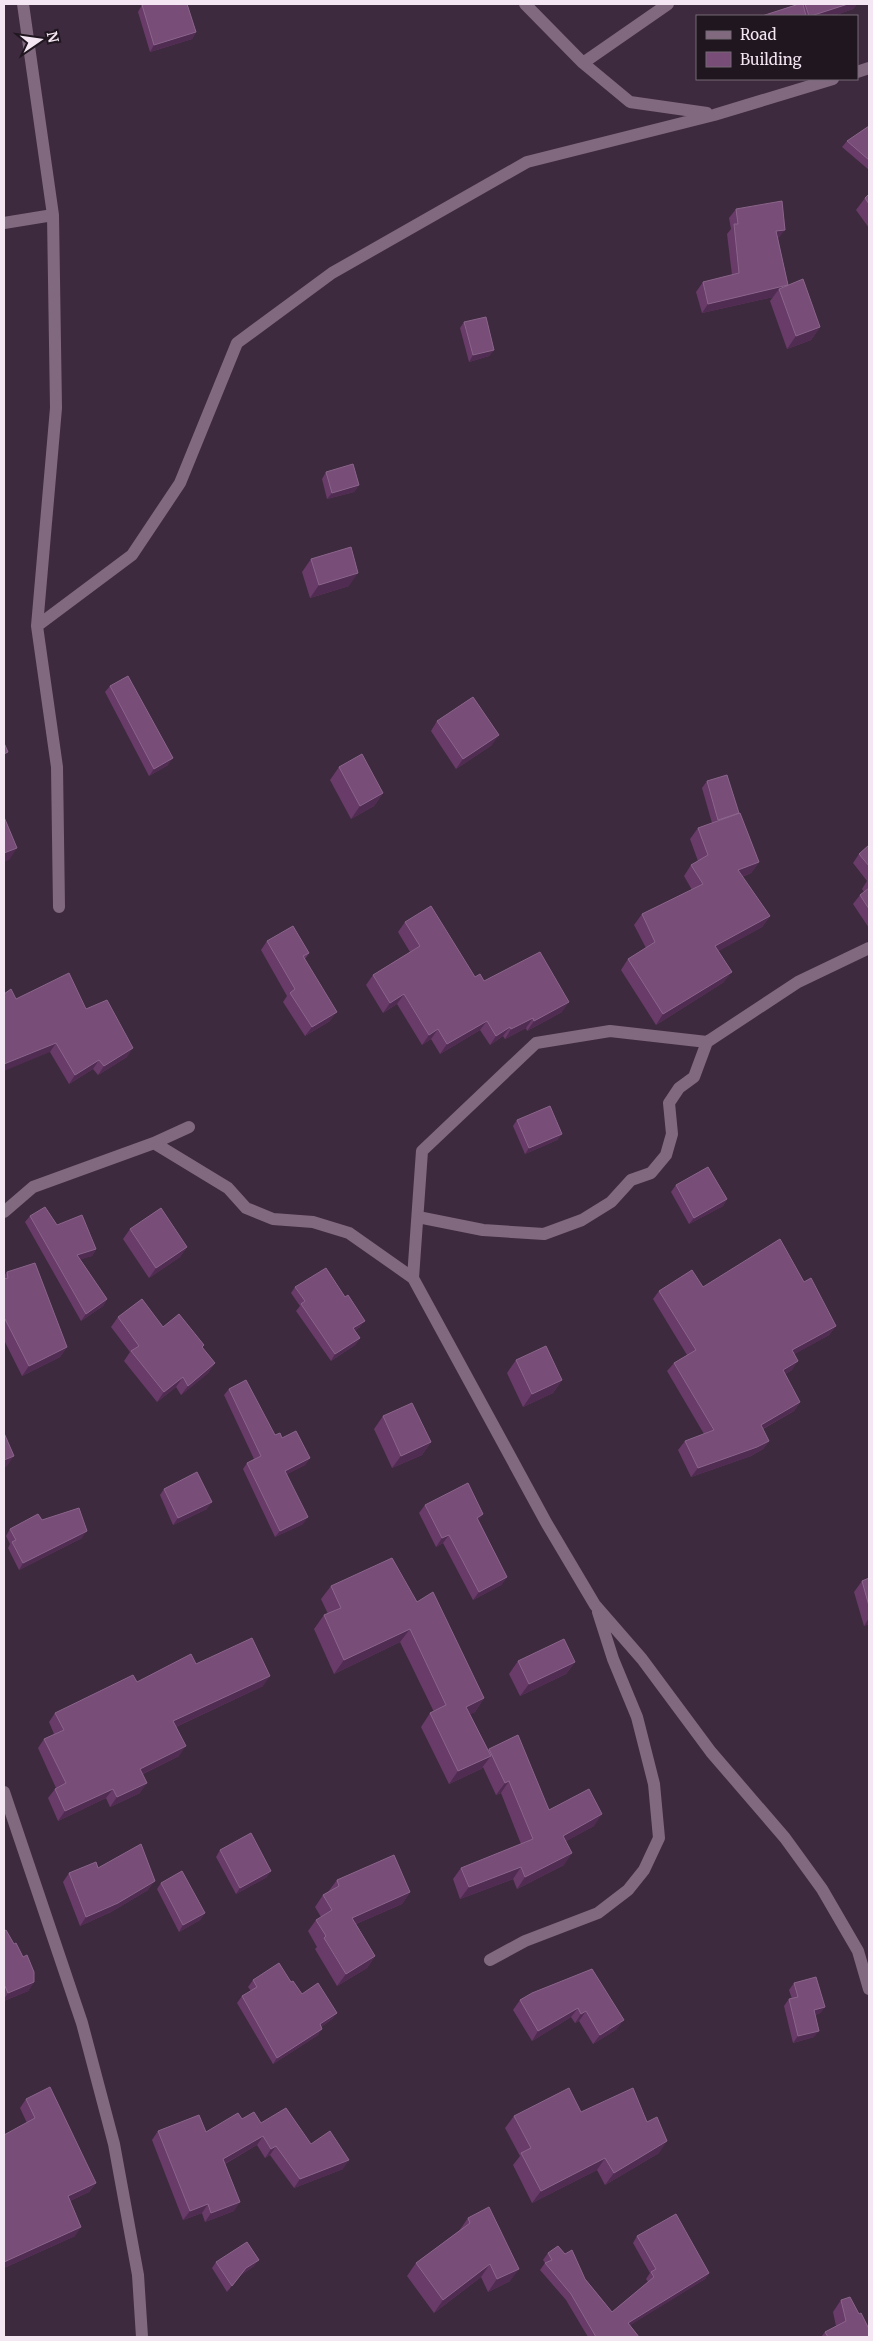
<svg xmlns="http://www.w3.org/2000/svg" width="873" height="2341" font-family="Merriweather,serif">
<rect width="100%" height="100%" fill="#3e2a3e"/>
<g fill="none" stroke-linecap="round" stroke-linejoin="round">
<path stroke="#816a80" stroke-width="12" d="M525,4l58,59 85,-59
M583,63l47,39 77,11
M857,72l12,-4
M53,215l3,193 -19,218 20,141 2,140
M4,223l49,-8 -30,-211
M37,626l95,-71 48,-72 57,-140 95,-70 195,-111 187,-47 119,-36
M189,1127l-35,16 74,45 18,20 27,11 40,3 36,11 64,45 134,246 48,81 47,54 69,93 74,86 37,51 36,62 11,38
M4,1212l29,-25 121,-44
M418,1217l65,13 61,4 38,-14 29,-18 20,-22 20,-7 15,-18 6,-21 -3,-31 10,-15 15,-11 13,-35
M413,1278l9,-127 114,-108 74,-12 97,11 91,-60 71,-34
M4,1792l78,231 32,121 24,131 4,62
M490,1960l35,-19 73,-28 30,-23 16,-20 15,-32 -5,-54 -17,-67 -24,-58 -15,-47"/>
</g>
<path fill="#683b69" d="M795,4h62l-4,5 -20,7h-71l34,-11z
M142,5l54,27 -4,7 -42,13 -12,-40z
M869,126v44l-27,-23 5,-6z
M869,194v34l-13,-18 9,-12z
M736,209l42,30 10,46 32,42 -9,13 -24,9 -17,-48 3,-4 -71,16 -6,-21 7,-10 29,-7 -5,-41 4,-5 -2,-11z
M464,322l30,28 -5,6 -20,6 -9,-34z
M326,472l33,13 -5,7 -27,7 -5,-20z
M311,559l38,27 -39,12 -8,-26z
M110,686l58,79 -19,11 -44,-84z
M437,721l55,24 -36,24 -25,-38z
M339,767l44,26 -9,13 -23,13 -21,-39z
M707,781l32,32 20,49 -8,11 -9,4 28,39 -8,11 -44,24 6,31 -68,43 -35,-55 7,-11 18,-11 -12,-23 8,-11 50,-24 -8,-14 7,-11 7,-4 -8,-22 8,-11 14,-5 -10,-35z
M869,845v83l-16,-24 7,-9 4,-3 -2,-3 5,-8 -14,-18 6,-9z
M405,922l70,55 87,35 -35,19 -1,-3 -21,11 -2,-3 -13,9 -10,-15 -40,24 -9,-15 -9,6 -25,-41 -14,9 -17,-28 7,-10 37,-23 -12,-20z
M267,941l42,12 -4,6 25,62 -25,15 -22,-34 4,-6 -26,-46z
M16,999l70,10 41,48 -29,18 -5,-6 -24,15 -19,-32z
M517,1120l45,14 -5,6 -32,14 -12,-28z
M676,1185l51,14 -4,7 -34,18 -18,-32z
M30,1216l27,9 39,24 -4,7 -12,3 27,40 -4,7 -22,15 -56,-99z
M130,1229l57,18 -7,10 -31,21 -26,-39z
M7,1272l60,75 -7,10 -38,19 -18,-36v-64z
M804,1282l32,44 -7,9 -35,19 -2,16 -7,4 15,28 -6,9 -31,18 6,12 -6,8 -12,7 -60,21 -13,-27 7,-9 19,-7 -37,-63 7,-8 13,-8 -34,-56 6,-8 44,-4z
M295,1287l50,10 15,30 -6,4 6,7 -5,7 -24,16 -35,-50 4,-5 -9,-13z
M118,1317l45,10 41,18 -2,3 13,15 -7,10 -27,22 -5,-8 -19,15 -33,-41 6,-9 -19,-25z
M516,1360l46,20 -9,13 -30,14 -16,-34z
M229,1389l46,46 7,3 28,20 -5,7 -18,9 16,50 -28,13 -32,-68 4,-6 7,-4 -30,-64z
M383,1416l48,26 -9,13 -30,13 -18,-39z
M164,1489l43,20 -34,16 -13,-30z
M425,1505l54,16 28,56 -6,8 -28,15 -30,-57 -7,4 -17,-34z
M42,1520l40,18 -63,32 -11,-22 2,-4 -4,-8 4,-7z
M869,1578v46l-5,2 -10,-34 8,-11z
M331,1586l86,16 67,96 -9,14 -5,2 18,36 1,-1 60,61 45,16 -28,15 -2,24 -47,24 -4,-10 -53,20 -7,-20 8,-11 60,-24 -20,-51 -5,2 -13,-28 -2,2 -32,15 -28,-57 9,-14 4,-1 -34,-70 -66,32 -20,-45 10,-14 4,-1 -7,-15z
M518,1661l57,1 -9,12 -46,22 -11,-22z
M196,1664l67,22 -87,41 3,29 -36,18 -3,19 -30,14 -4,-9 -48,23 -10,-23 7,-9 1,-1 -18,-40 6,-9 10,-5 -5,-12 6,-9 82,-31z
M220,1850l47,27 -31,17 -20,-37z
M98,1868l50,22 -37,22 -31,14 -17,-44 6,-9z
M337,1880l73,12 -8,12 -46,20 19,32 -8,12 -30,18 -22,-37 2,-2 -9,-16 8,-11 5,-3 -6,-10 8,-12 5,-3z
M161,1883l44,30 -5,7 -21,12 -22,-43z
M4,1931l30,51 -6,9 -24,10z
M592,1969l25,60 -24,15 -14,-23 -4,2 -4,-6 -39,24 -19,-31 7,-10z
M253,1980l38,2 11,12 35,19 -5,6 -11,8 -3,8 -45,29 -36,-61 5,-7 9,-5 -3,-4z
M794,1983l31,24 -5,6 -5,2 -1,22 -21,6 -9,-37 5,-7h3l-3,-9z
M26,2099l70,84 -7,9 -19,9 5,35 -71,32v-133l23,-12 -7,-15z
M581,2112l78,41 -54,32 -8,-15 -65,33 -19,-38 7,-9 -15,-28 9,-12z
M242,2119l19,4 50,21 32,25 -49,19 -24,-33 -5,3 -8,-13 -32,19 9,47 -29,11 -3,-9 -19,7 -31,-80 6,-9 48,1z
M468,2218l42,63 -22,11 -7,-15 -47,36 -27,-37 9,-13 43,-32z
M637,2236l72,37 -4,6 -75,46 9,12h-51l-22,-37 -26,-30 5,-7 -2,-3 5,-7 17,1 47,58 36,-30 -2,-3 4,-6 -17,-30z
M216,2262l38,4 -13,9 -14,17 -15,-24z
M841,2300l28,37h-48l4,-5 11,-6 -3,-14z"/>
<path fill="#512c52" d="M848,4h9l-4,5 -20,7h-22z
M196,32l-4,7 -42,13 4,-7z
M785,230l-7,9 -9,2 7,-10z
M788,285l-9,4 -6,8 -71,16 6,-9z
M820,327l-9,13 -24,9 9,-13z
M494,350l-5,6 -20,6 4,-7z
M359,485l-5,7 -27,7 5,-6z
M358,573l-9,13 -39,12 9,-13z
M499,735l-7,10 -36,24 7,-10z
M173,758l-5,7 -19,11 5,-7z
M383,793l-9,13 -23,13 9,-13z
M17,848l-8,12 -5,2v-9z
M759,862l-8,11 -21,8 8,-11z
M770,916l-8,11 -54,30 7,-11z
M732,972l-8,10 -68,43 7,-11z
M404,994l-7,10 -14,9 7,-10z
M569,1002l-7,10 -35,19 7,-10z
M337,1012l-7,9 -25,15 7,-9z
M533,1018l-7,10 -21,11 6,-10z
M487,1021l-7,9 -40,24 7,-10z
M510,1027l-7,9 -13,9 6,-9z
M438,1029l-7,10 -9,6 7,-10z
M56,1043l-6,9 -46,19v-7z
M133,1048l-6,9 -29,18 6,-9z
M99,1060l-6,9 -24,15 6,-9z
M562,1134l-5,6 -32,14 4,-6z
M727,1199l-4,7 -34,18 5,-6z
M187,1247l-7,10 -31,21 7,-10z
M96,1249l-4,7 -19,6 4,-7z
M107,1299l-4,7 -22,15 5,-7z
M365,1321l-5,6 -12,8 5,-7z
M836,1326l-7,9 -43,24 6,-9z
M360,1338l-5,7 -24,16 4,-7z
M67,1347l-7,10 -38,19 7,-10z
M798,1361l-6,9 -15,9 6,-9z
M215,1363l-7,10 -27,22 7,-9z
M183,1377l-7,10 -19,15 7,-10z
M562,1380l-9,13 -30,14 9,-13z
M800,1402l-6,9 -39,22 6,-8z
M769,1441l-6,8 -12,7 -60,21 7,-9z
M431,1442l-9,13 -30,13 9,-12z
M14,1456l-7,10 -3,2v-8z
M310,1458l-5,7 -24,12 4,-6z
M212,1502l-5,7 -34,16 5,-7z
M483,1514l-6,9v-5z
M308,1517l-5,7 -28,13 5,-6z
M87,1531l-5,7 -63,32 4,-7z
M449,1535l-6,8 -7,4 6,-9z
M507,1577l-6,8 -28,15 6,-8z
M869,1618v6l-5,2z
M410,1629l-10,13 -66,32 10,-14z
M575,1662l-9,12 -46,22 9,-12z
M270,1676l-7,10 -96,45 6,-10z
M484,1698l-9,14 -18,8 9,-13z
M186,1746l-7,10 -45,22 6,-9z
M491,1756l-10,13 -32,15 9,-13z
M509,1781l-8,12 -5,2 9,-12z
M147,1783l-7,10 -30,14 7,-10z
M113,1789l-7,9 -48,23 7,-10z
M602,1814l-8,12 -40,22 9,-12z
M572,1853l-8,12 -47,24 8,-12z
M521,1867l-8,12 -53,20 9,-12z
M271,1871l-4,6 -31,17 4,-6z
M155,1881l-7,9 -37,22 -31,14 6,-9z
M410,1892l-8,12 -58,25 8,-11z
M205,1913l-5,7 -21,12 4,-7z
M375,1956l-8,12 -30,18 9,-12z
M34,1982l-6,9 -24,10v-2l4,-6z
M825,2007l-5,6 -11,4 5,-7z
M578,2008l-7,9 -39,24 6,-10z
M586,2011l-7,10 -4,2 6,-9z
M337,2013l-5,6 -17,12 5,-7z
M624,2020l-7,9 -24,15 7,-9z
M322,2029l-4,6 -45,29 4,-6z
M819,2031l-5,6 -21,6 5,-7z
M263,2136l-6,9 -40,23 6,-9z
M667,2141l-8,12 -54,32 9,-12z
M276,2146l-6,9 -5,3 6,-9z
M605,2158l-8,12 -65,33 9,-12z
M349,2160l-6,9 -49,19 6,-9z
M96,2183l-7,9 -28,13 7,-9z
M240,2202l-6,9 -29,11 6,-9z
M208,2204l-6,9 -19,7 7,-9z
M81,2227l-6,9 -71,32v-6z
M259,2260l-5,6 -13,9 -14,17 19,-24z
M490,2264l-9,13 -47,36 9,-13z
M519,2269l-9,12 -22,11 9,-13z
M709,2273l-4,6 -81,50 4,-6z"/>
<path fill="#784d78" stroke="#8b658b" d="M147,4h40l9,28 -42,13 -12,-40z
M799,4h4l3,12h-44z
M805,4h43l-37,12h-2z
M869,126v34l-22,-19z
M869,194v10l-4,-6z
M782,201l3,29 -9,1 12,54 -80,19 -5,-22 36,-9 -5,-49h4l-2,-15z
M803,279l17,48 -24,9 -17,-47z
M486,317l8,33 -21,5 -9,-33z
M353,464l6,21 -27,8 -6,-21z
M351,547l7,26 -39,12 -8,-26z
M128,676l45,82 -19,11 -44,-83z
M473,697l26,38 -36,24 -26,-38z
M4,743l4,9 -4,2z
M362,754l21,39 -23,13 -21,-39z
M727,775l12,38 -21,7 -11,-39z
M740,813l19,49 -21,8 32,46 -55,30 17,26 -69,42 -35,-55 27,-17 -13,-28 61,-30 -12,-19 17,-10 -10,-27z
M4,817l13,31 -13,5z
M869,845v21l-10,-12z
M869,888v21l-9,-14z
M431,906l44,71 5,-3 4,7 56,-29 29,50 -35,19 -1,-3 -22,11 -1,-2 -14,9 -9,-15 -40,23 -9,-15 -9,6 -25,-41 -14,9 -17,-28 47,-29 -15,-24z
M293,926l16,27 -6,3 34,56 -25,15 -22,-34 5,-4 -28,-48z
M69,973l17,36 21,-9 26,48 -29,18 -5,-6 -24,15 -19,-32 -52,21v-70l7,-5 5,10z
M550,1106l12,28 -33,14 -12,-28z
M708,1167l19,32 -33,19 -18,-33z
M45,1207l12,18 25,-10 14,34 -19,6 30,44 -21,15 -56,-98z
M161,1208l26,39 -31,21 -26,-39z
M780,1239l24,43 7,-4 25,48 -44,24 6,11 -15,9 17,32 -39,23 8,16 -12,6 -59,21 -13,-27 29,-11 -40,-67 22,-13 -37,-59 33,-21 11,17z
M35,1263l32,84 -38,19 -24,-47h-1v-40l4,-1 -1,-6z
M326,1268l19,29 3,-2 17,26 -12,7 7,10 -25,16 -34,-50 4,-3 -10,-14z
M142,1299l21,28 16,-13 25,31 -2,2 13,16 -27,23 -5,-9 -19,15 -33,-41 8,-5 -21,-29z
M546,1346l16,34 -30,14 -16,-34z
M246,1380l29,55 5,-2 2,5 14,-7 14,27 -25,13 23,46 -28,14 -33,-68 14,-7 -32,-67z
M412,1403l19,39 -30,14 -18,-40z
M4,1433l10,23 -10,4z
M197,1472l15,30 -34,16 -14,-29z
M468,1483l15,31 -6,4 30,59 -28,15 -30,-57 -7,3 -17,-33z
M79,1508l8,23 -64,32 -11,-21 4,-2 -6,-11 28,-15 4,6z
M392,1558l25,44 16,-10 51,106 -18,9 25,49 -33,15 -28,-58 16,-8 -36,-76 -66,31 -20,-45 17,-7 -10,-22z
M869,1578v28l-7,-25z
M252,1638l18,38 -97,45 13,25 -46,23 7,14 -30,14 -4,-8 -48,22 -10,-22 11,-6 -22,-44 20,-9 -9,-17 78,-38 4,7 54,-28 5,10z
M564,1639l11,23 -46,22 -11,-23z
M518,1735l31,75 40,-21 13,25 -39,22 9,17 -47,24 -4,-10 -52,20 -8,-19 72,-29 -24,-58 -4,2 -16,-34z
M251,1833l20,38 -31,17 -20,-38z
M141,1844l14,37 -37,22 -32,14 -17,-44 27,-11 2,6z
M394,1855l16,37 -58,26 23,38 -29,18 -22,-36 2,-2 -10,-16 16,-10 -9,-15 16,-9 -2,-6z
M182,1871l23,42 -22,12 -22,-42z
M6,1930l8,14 2,-1 7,14 4,-2 7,17v10l-26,11 -4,-9v-53z
M279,1963l12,19 2,-1 9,13 16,-11 19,30 -17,11 2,5 -45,29 -35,-62 15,-9 -4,-7z
M592,1969l32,51 -24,15 -14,-24 -5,3 -3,-6 -40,23 -18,-31 12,-7z
M816,1977l9,30 -11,3 5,21 -21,5 -9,-37 9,-2 -4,-14z
M50,2087l46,96 -28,13 13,31 -77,35v-127l31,-17 -9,-19z
M569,2088l12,24 52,-24 14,34 10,-5 10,24 -53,32 -9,-15 -64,33 -20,-38 10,-5 -17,-32z
M286,2108l25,36 19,-13 19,29 -49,19 -24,-33 -5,3 -8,-13 -40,23 17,43 -29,11 -3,-9 -18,7 -32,-80 41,-16 7,17 32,-19 4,6 12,-7 7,11z
M489,2207l30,62 -22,10 -7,-15 -47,36 -27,-37 54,-40 -2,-5z
M676,2214l33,59 -81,50 11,14h-43l-25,-43 -26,-31 7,-3 -4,-7 10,-7 7,8 7,-4 13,29 27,33 42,-35 -3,-5 5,-3 -19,-33z
M247,2242l12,18 -13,8 -14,18 -16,-24z
M850,2297l9,17 2,-1 8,16v8h-41l-3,-5 21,-11 -5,-21z"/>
<rect width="873" height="2341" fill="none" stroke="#f4e6f3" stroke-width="10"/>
<rect x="696" y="15" width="162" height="65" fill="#1f161f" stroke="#746974"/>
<rect x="706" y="31" width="25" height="8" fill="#816a80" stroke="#746974"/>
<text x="740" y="40" font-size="15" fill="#f4e6f3">Road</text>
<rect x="706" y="52" width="25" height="15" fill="#784d78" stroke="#746974"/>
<text x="740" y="65" font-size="15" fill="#f4e6f3">Building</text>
<g transform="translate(40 40) rotate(77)" stroke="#1f161f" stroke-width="4" paint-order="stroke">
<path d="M0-4L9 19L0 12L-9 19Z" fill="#f4e6f3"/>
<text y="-8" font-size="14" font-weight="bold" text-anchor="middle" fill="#f4e6f3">N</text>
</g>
</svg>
